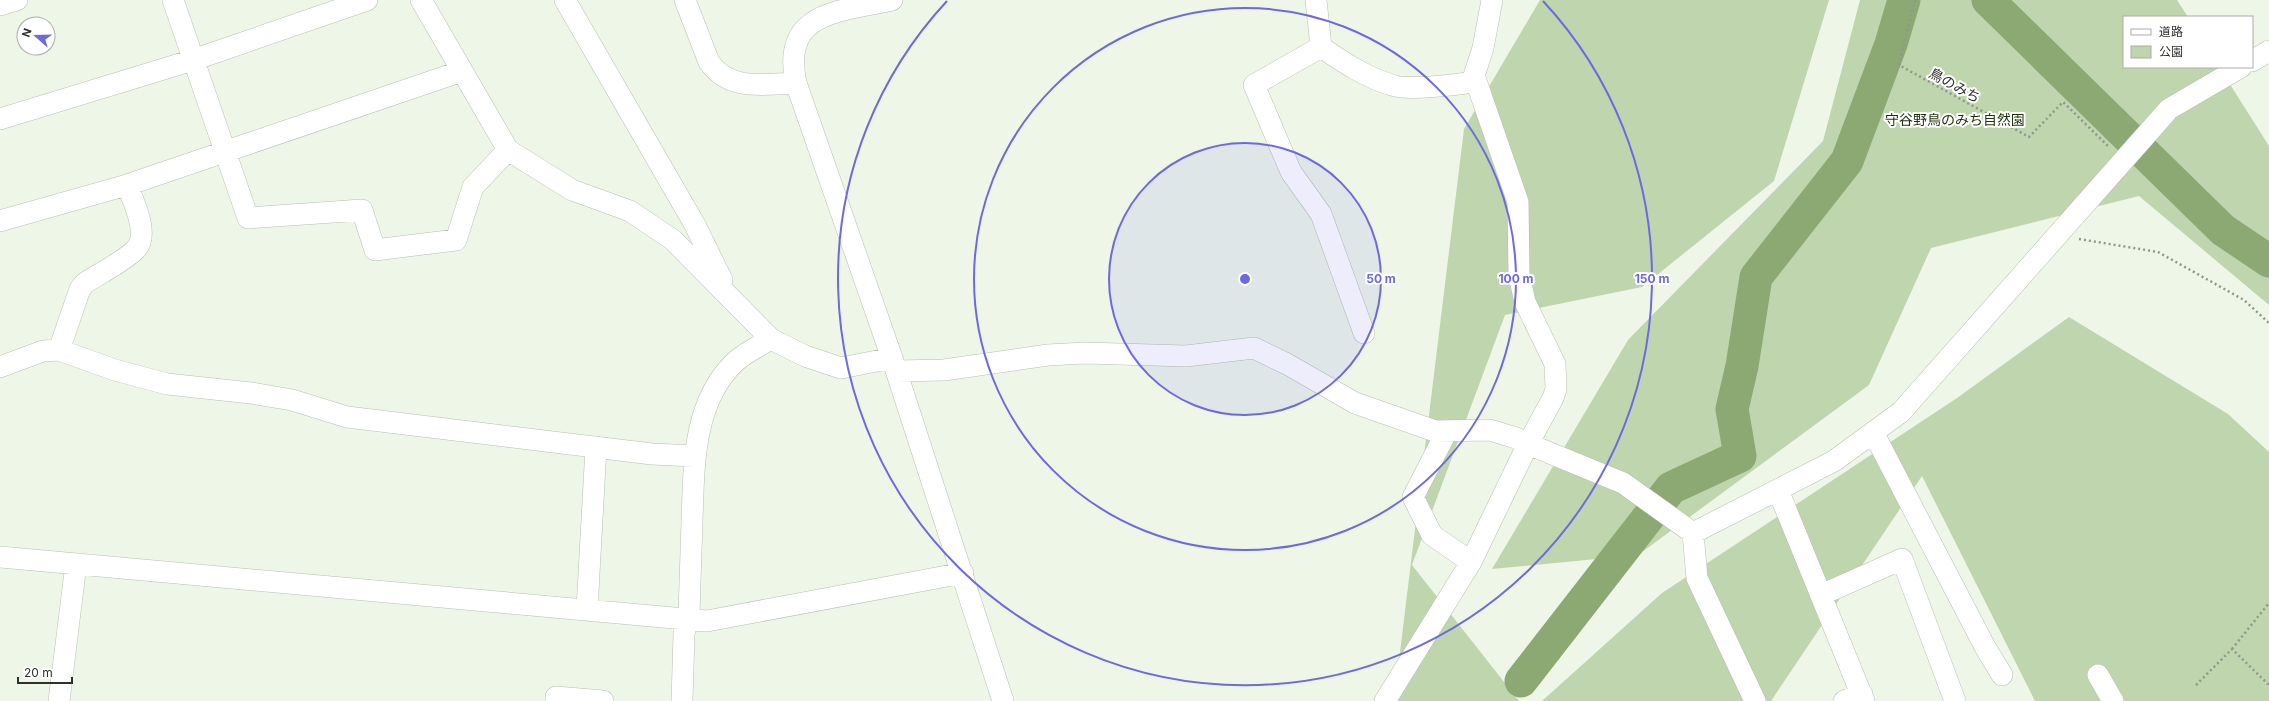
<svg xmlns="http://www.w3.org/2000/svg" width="2269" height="701" font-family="Inter,'Noto Sans JP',sans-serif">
<rect width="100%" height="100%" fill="#eef7e7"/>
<path fill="#bfd5ad" d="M1540,0h289l-55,181 -132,106 -137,28 -93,250 107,136h-125l70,-572z
M1860,0h317l11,17h-64v50h95l50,79v159l-130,-109 -208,52 -62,137 -231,170 -146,14 136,-229 195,-199z
M2069,317l159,97 41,38v249h-234l-113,-225 -151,225h-229l120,-108 295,-195z"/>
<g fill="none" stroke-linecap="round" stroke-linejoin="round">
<path stroke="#8ca974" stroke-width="33" d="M1988,0l235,230 46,31
M1521,681l150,-193 69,-32 -8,-47 10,-43 14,-89 91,-116 44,-117 13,-44"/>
<g stroke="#b8c0b1" stroke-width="22">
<path id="minor" d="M173,0l75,218 114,-8 13,40 81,-10 17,-53 35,-37
M421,0l87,150 64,40 58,21 43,29 98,99 34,17 36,12 51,-10
M565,0l130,225 27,55
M685,0l24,62c21,30 55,22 87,21l96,275 111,343
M1316,0l5,47c23,16 46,31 74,39 15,4 61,-1 77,-4l11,-34 9,-48
M0,5l17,-5
M1321,47l-67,38 37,87 30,42 43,119
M2252,61l17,-10
M796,83c-15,-72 43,-71 96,-83
M0,119l193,-59 174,-60
M0,221l127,-36 335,-114
M59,350l21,-61 5,-6c14,-9 41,-23 51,-34 14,-14 -3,-49 -9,-64
M0,367l43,-16 16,-1 56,20 52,14 84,9 41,7 55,17 305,37 42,2
M897,371l47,-1 104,-15 37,-2 101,3 68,-8 33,16 68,39 80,28 55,-1 26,8 12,6 95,39 70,50 141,-72 67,-49 268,-303 72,-42
M1447,431l-34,66 19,38 39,27
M1873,432l112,215 17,28
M1778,490l86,211
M1693,533l4,45 58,123
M0,557l707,64 256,-48
M1821,595l81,-36 53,142
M587,610l9,-163
M2098,675l15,26
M59,701l17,-137
M556,701v-4l47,4
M682,701l2,-67 5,-21c1,-31 2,-61 3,-91 2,-54 0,-119 43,-160 10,-9 24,-16 36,-23
M1385,701l86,-139 57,-118 25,-46 3,-9 -1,-25 -30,-62 -6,-27 -1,-73 -43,-124
M1844,701l18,-7"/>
</g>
<path stroke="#90978c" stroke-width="2.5" stroke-dasharray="2 3" stroke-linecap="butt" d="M1915,0l-16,65 130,72 34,-35 46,45
M2079,239l79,13 86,48 25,23
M2232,649l37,-46
M2196,685l36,-36 37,36"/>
<use href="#minor" stroke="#fff" stroke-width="21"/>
</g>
<circle cx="1245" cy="279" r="136" fill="#6e69e3" fill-opacity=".12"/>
<g fill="none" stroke="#6e69e3" stroke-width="2">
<circle cx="1245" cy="279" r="136"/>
<circle cx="1245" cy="279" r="271"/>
<path d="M1543 1A407 407 0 1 1 947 1"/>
</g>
<g text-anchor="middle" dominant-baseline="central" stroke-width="4" stroke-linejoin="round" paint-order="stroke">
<g font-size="14" fill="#2d312b" stroke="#fff">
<text transform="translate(1955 85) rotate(29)">鳥のみち</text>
</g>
<g font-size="14" fill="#1f310a" stroke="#fff">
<text x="1955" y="119">守谷野鳥のみち自然園</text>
</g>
</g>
<circle cx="1245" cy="279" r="6" fill="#6e69e3" stroke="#fff" stroke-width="2"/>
<g font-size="12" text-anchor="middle" font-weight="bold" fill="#6e69e3" stroke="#fff" stroke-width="4" stroke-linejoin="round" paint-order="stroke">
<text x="1381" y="283">50 m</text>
<text x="1516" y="283">100 m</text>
<text x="1652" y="283">150 m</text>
</g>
<rect x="2123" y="16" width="130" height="52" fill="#ffffff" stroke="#abadaa"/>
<rect x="2131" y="29" width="20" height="6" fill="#ffffff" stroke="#abadaa"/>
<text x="2159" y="36" font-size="12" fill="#2d312b">道路</text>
<rect x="2131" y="46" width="20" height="12" fill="#bfd5ad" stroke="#abadaa"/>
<text x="2159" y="56" font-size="12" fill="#2d312b">公園</text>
<g transform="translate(36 36) rotate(290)"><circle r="19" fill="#ffffff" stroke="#abadaa"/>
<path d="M0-3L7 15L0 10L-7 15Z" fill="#6e69e3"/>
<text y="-6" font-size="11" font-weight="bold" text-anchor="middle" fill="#2d312b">N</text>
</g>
<path d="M18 677v6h54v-6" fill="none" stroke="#2d312b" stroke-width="2"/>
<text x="24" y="677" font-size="12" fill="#2d312b" stroke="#ffffff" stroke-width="3" paint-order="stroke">20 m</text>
</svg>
